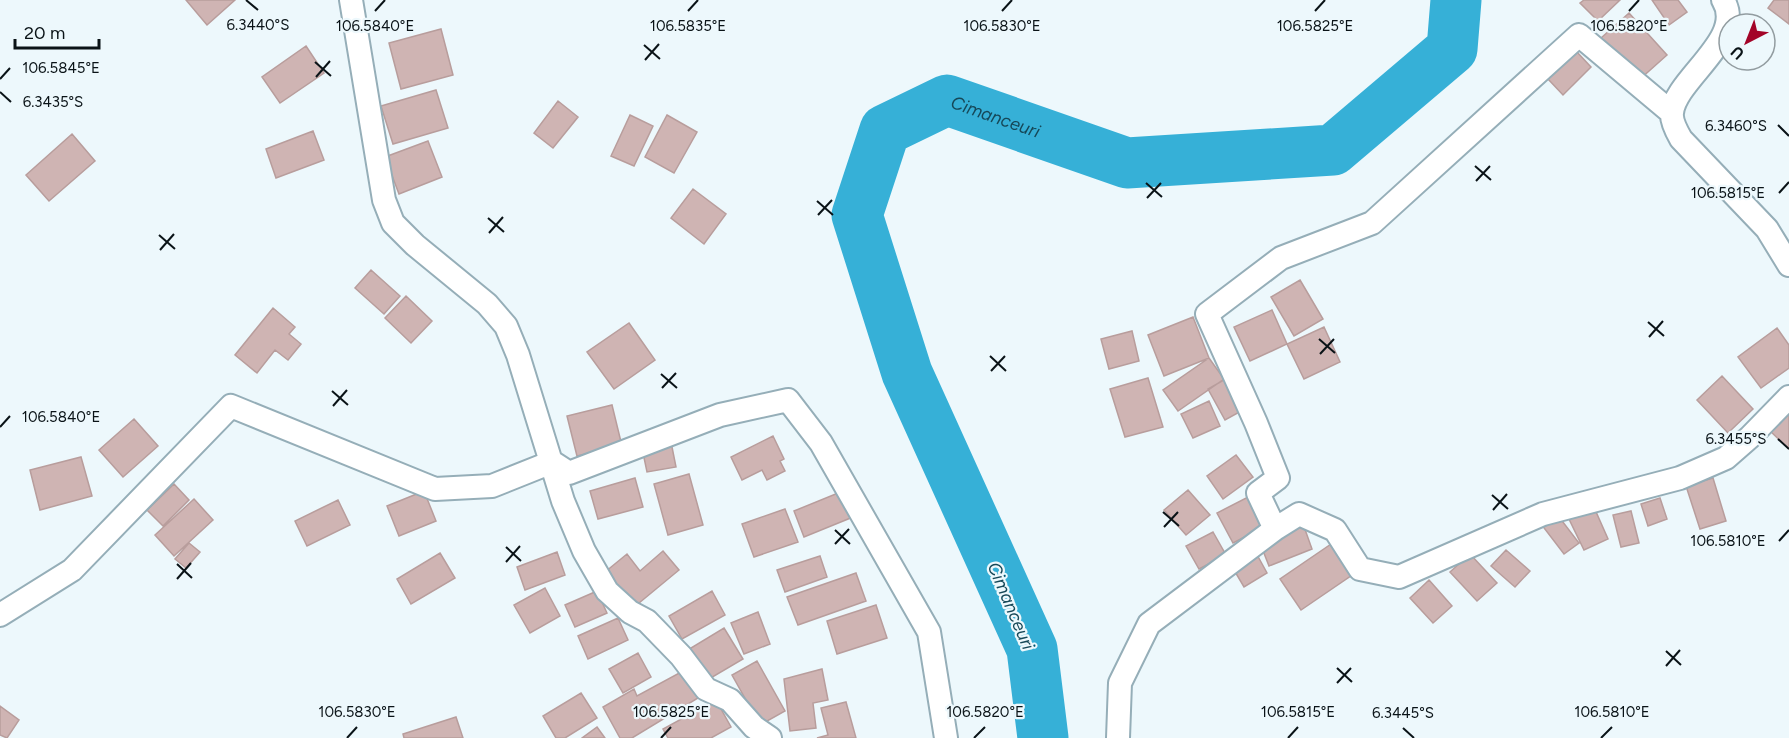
<svg xmlns="http://www.w3.org/2000/svg" width="1789" height="738" font-family="Figtree,sans-serif">
<rect width="100%" height="100%" fill="#edf8fc"/>
<g fill="none" stroke-linecap="round" stroke-linejoin="round">
<path stroke="#36b0d7" stroke-width="51" id="s1" d="M1043,738l-11,-89 -125,-276 -50,-158 28,-85 62,-30 180,63 206,-13 119,-101 4,-49"/>
</g>
<path fill="#cfb4b3" stroke="#b89d9c" stroke-width="1.5" d="M186,0h49l-28,25z
M1584,0h36l-22,21 -18,-18z
M1652,0h26l9,12 -18,13z
M1774,0h15v24l-21,-16z
M1629,13l38,42 -28,25 -38,-42z
M441,29l12,46 -52,14 -12,-46z
M306,46l18,27 -44,30 -18,-26z
M1576,51l15,16 -28,28 -15,-16z
M436,90l12,38 -55,16 -12,-38z
M558,101l20,16 -25,31 -19,-15z
M630,115l23,11 -19,40 -23,-10z
M667,115l30,17 -23,41 -29,-16z
M313,131l11,29 -48,18 -10,-29z
M72,134l23,27 -46,40 -23,-26z
M428,141l14,36 -43,17 -14,-37z
M693,189l33,25 -22,30 -33,-26z
M371,270l29,26 -16,18 -29,-26z
M1300,280l23,39 -29,17 -23,-39z
M406,296l26,25 -21,22 -26,-25z
M273,308l22,19 -6,7 12,10 -13,16 -13,-10 -18,23 -22,-18z
M1272,310l15,34 -37,17 -16,-34z
M1193,317l16,41 -45,18 -16,-41z
M629,323l26,37 -41,29 -27,-37z
M1324,327l16,35 -36,17 -17,-35z
M1777,328l12,17v23l-28,20 -23,-31z
M1132,331l7,30 -30,8 -8,-30z
M1209,358l15,21 -46,32 -15,-21z
M1236,373l18,31 -29,16 -17,-31z
M1722,376l31,33 -25,24 -31,-33z
M1148,378l15,49 -38,10 -15,-48z
M1209,401l11,25 -27,12 -12,-24z
M612,405l10,41 -45,10 -10,-40z
M1789,407v42l-21,-20z
M134,419l24,27 -35,31 -24,-27z
M773,436l11,23 -4,2 5,10 -18,9 -5,-10 -20,10 -11,-23z
M671,442l5,25 -29,5 -5,-24z
M1236,455l17,22 -30,22 -16,-23z
M81,457l11,39 -52,14 -10,-40z
M689,474l14,51 -35,10 -14,-51z
M635,478l8,29 -45,12 -8,-28z
M1713,478l13,43 -26,8 -14,-43z
M174,484l15,16 -26,26 -16,-16z
M1188,490l22,25 -24,20 -22,-25z
M424,491l12,30 -37,15 -12,-30z
M843,491l10,26 -49,20 -10,-26z
M1252,495l16,30 -35,18 -16,-30z
M1660,498l7,21 -19,7 -7,-22z
M194,499l19,21 -39,36 -19,-21z
M338,500l12,25 -43,21 -12,-25z
M1593,505l15,34 -24,11 -16,-33z
M785,509l13,33 -44,15 -12,-33z
M1631,511l8,32 -18,4 -8,-32z
M1556,513l23,30 -15,11 -23,-30z
M1302,521l10,28 -43,17 -11,-28z
M1213,532l13,23 -27,14 -13,-23z
M1337,540l21,31 -57,39 -21,-31z
M189,543l11,9 -14,16 -11,-9z
M1506,550l24,21 -15,16 -24,-21z
M663,551l16,19 -46,38 -28,-36 22,-18 13,17z
M1255,551l12,22 -23,14 -13,-22z
M557,552l8,23 -40,15 -8,-23z
M440,553l15,25 -44,26 -14,-25z
M1470,554l27,29 -20,18 -27,-29z
M820,556l7,21 -42,15 -8,-22z
M856,573l10,28 -68,24 -11,-28z
M1429,580l23,26 -19,17 -23,-25z
M545,588l15,28 -30,17 -16,-28z
M597,591l10,22 -32,14 -10,-22z
M712,591l13,24 -43,24 -13,-23z
M876,605l11,33 -50,16 -10,-33z
M758,612l12,32 -26,10 -13,-31z
M618,618l10,22 -40,19 -10,-23z
M724,628l19,31 -39,23 -18,-31z
M638,653l13,24 -28,16 -14,-24z
M757,661l28,50 -25,14 -28,-50z
M822,669l6,31 -15,3 3,25 -26,3 -6,-52z
M683,671l15,27 -66,40h-12l-17,-31 31,-18 3,7z
M581,693l16,25 -32,20h-9l-13,-22z
M716,700l15,27 -20,11h-43l-5,-9z
M846,702l10,36h-39l11,-3 -7,-27z
M0,706l19,14 -12,18 -7,-3z
M456,717l7,21h-59l-1,-4z
M597,727l8,11h-23z"/>
<g fill="none" stroke-linecap="round" stroke-linejoin="round">
<g stroke="#95aeb8" stroke-width="26">
<path id="minor" d="M351,0l33,200 9,23 22,22 72,59 19,22 12,29 45,146 21,50 23,40 23,21 17,9 34,35 25,33 24,11 24,27 16,11
M1723,0c24,38 -48,79 -51,113 -1,8 5,19 9,26l86,90 22,36
M552,462l17,11 151,-58 68,-15 33,43 108,189 17,106
M1275,529l-17,-36 20,-15 -22,-55 -49,-109 74,-56 91,-35 207,-188 93,78
M0,615l72,-45 159,-164 204,83 57,-3 60,-24
M1118,738l2,-55 29,-59 126,-95 24,-15 36,16 25,39 39,8 144,-63 137,-36 46,-20 24,-21 39,-40"/>
</g>
<use href="#minor" stroke="#fff" stroke-width="22"/>
</g>
<path fill="none" stroke="#0a1317" stroke-width="2" d="M246,0l12,10M375,11l10,-11M688,11l10,-11M1002,11l10,-11M1315,11l10,-11M1629,11l10,-11M644,45l16,14M645,60l14,-16M315,62l16,14M316,77l14,-16M0,79l10,-11M0,92l11,10M1778,125l11,11M1475,166l16,14M1476,181l14,-15M1146,183l16,14M1779,193l10,-11M1147,198l14,-15M817,201l16,14M818,215l14,-15M488,218l16,14M489,233l14,-16M159,235l16,14M160,250l14,-16M1648,322l16,14M1649,337l14,-16M1319,339l16,14M1320,354l14,-15M990,356l16,15M991,371l14,-15M661,374l16,14M662,388l14,-15M332,391l16,14M333,406l14,-16M0,427l10,-11M1778,439l11,10M1492,495l16,14M1493,510l14,-16M1163,512l16,14M1164,527l14,-15M835,530l15,14M1779,541l10,-11M835,544l14,-15M506,547l15,14M506,562l14,-16M177,564l15,14M177,579l14,-16M1666,651l15,14M1666,666l14,-16M1337,668l15,14M1337,683l14,-15M1403,728l11,10M347,738l10,-11M661,738l10,-11M974,738l11,-11M1288,738l10,-11M1601,738l11,-11"/>
<g text-anchor="middle" dominant-baseline="central" stroke-width="4.5" stroke-linejoin="round" paint-order="stroke">
<g font-size="18" font-style="italic" fill="#164858" stroke="#edf8fc">
<text stroke="none"><textPath href="#s1" startOffset="768">Cimanceuri</textPath></text>
<text transform="translate(1011 606) rotate(67)">Cimanceuri</text>
</g>
</g>
<g font-size="15" text-anchor="middle" fill="#0a1317" stroke="#edf8fc" stroke-width="4.5" stroke-linejoin="round" paint-order="stroke">
<text x="258" y="30">6.3440°S</text>
<text x="375" y="31">106.5840°E</text>
<text x="688" y="31">106.5835°E</text>
<text x="1002" y="31">106.5830°E</text>
<text x="1315" y="31">106.5825°E</text>
<text x="1629" y="31">106.5820°E</text>
<text x="61" y="73">106.5845°E</text>
<text x="53" y="107">6.3435°S</text>
<text x="1736" y="131">6.3460°S</text>
<text x="1728" y="198">106.5815°E</text>
<text x="61" y="422">106.5840°E</text>
<text x="1736" y="444">6.3455°S</text>
<text x="1728" y="546">106.5810°E</text>
<text x="357" y="717">106.5830°E</text>
<text x="671" y="717">106.5825°E</text>
<text x="985" y="717">106.5820°E</text>
<text x="1298" y="717">106.5815°E</text>
<text x="1612" y="717">106.5810°E</text>
<text x="1403" y="718">6.3445°S</text>
</g>
<g transform="translate(1747 42) rotate(222)"><circle r="28" fill="#edf8fc" stroke="#929ca0" stroke-width="1.5"/>
<path d="M0-4.5L10 22L0 15L-10 22Z" fill="#a30428"/>
<text y="-9" font-size="16" font-weight="bold" text-anchor="middle" fill="#0a1317">U</text>
</g>
<path d="M15 39v9h84v-9" fill="none" stroke="#0a1317" stroke-width="3"/>
<text x="24" y="39" font-size="18" fill="#0a1317" stroke="#edf8fc" stroke-width="4.5" paint-order="stroke">20 m</text>
</svg>
